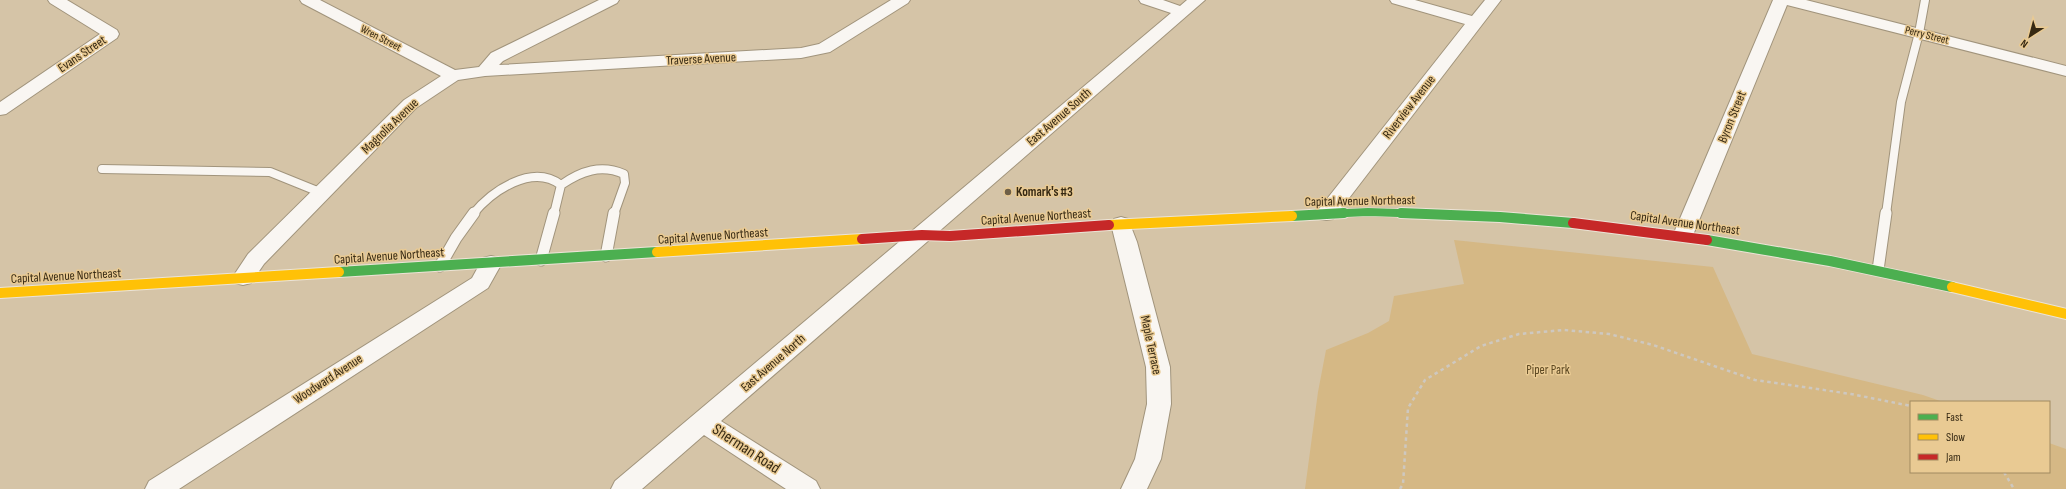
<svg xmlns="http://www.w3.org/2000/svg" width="2066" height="489" font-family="'Sofia Sans Condensed',sans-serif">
<rect width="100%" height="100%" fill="#d5c4a7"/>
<path fill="#d5b885" d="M1454,240l259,27 39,87 171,41 20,7h-32v70h138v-29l17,6v40h-761l13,-97 8,-42 42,-17 21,-12 5,-25 70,-12z"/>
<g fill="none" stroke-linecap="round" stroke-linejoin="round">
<g stroke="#a1947c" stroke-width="10">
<path id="lane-far1" d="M102,169l168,3 52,21
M561,185c20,-14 40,-21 63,-11l1,9 -11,31
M473,214c19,-23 59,-51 88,-29l-7,29
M1886,214l15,-112 18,-69 6,-33"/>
</g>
<g stroke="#a1947c" stroke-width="13">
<path id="lane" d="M606,256l8,-43
M541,260l13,-47
M440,266l16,-28 18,-25
M1878,270l8,-57"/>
</g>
<g stroke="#a1947c" stroke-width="2">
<path id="street" d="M48,0h19l50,30 2,4 -2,4 -111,76 -6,1v-13l100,-68 -50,-31z
M300,0h20l135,70 24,-3 12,-14 108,-53h20l-2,3 -114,58 -4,4 302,-17 18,-4 72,-44h19l-2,3 -78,49 -29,6 -316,18 -27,4 -42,28 -152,156 -13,19 -8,2 -8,-2 -3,-5 16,-24 156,-154 37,-24 -139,-73z
M1139,0h24l17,6 7,-6h18l-484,421 95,60 4,8h-34l-82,-54 -62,54h-31l4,-8 556,-468 -30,-10z
M1390,0h25l57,16 13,-16h16l-168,219 -7,1 -7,-1 -3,-5 3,-5 146,-185 -73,-21z
M1773,0h33l260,66v10l-279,-71 -94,230 -3,5 -7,2 -7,-2 -3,-5z
M1121,217l7,2 9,23 33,125 1,37 -10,55 -14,30h-26l14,-30 12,-55 -1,-37 -35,-143 3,-5z
M491,256l8,2 3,5 -14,25 -309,201h-34l4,-8 323,-203 11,-20z"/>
</g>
<g stroke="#ece4d7" stroke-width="9">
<path id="fast-far1" d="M1325,214l43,-2 60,2"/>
</g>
<g stroke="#ece4d7" stroke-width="12">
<path id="fast" d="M1401,213l99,4 73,6
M1292,216l52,-3
M1707,240l123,21 122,26
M339,272l318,-20"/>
</g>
<g stroke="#ece4d7" stroke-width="12">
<path id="slow" d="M1109,225l183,-9
M657,252l205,-13
M1952,287l114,27
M0,293l339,-21"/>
</g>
<g stroke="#ece4d7" stroke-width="12">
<path id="jam" d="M1573,223l134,17
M862,239l60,-4 28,1 159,-11"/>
</g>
<path stroke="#cec8c0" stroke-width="2.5" stroke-dasharray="3.5 3.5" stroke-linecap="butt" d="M2004,472l10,17
M1400,489l3,-5 5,-76 17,-28 56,-34 38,-12 45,-4 45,4 44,11 102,35 96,14 60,12"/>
<use href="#lane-far1" stroke="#f9f6f2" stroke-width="8"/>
<use href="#lane" stroke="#f9f6f2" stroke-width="11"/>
<use href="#street" fill="#f9f6f2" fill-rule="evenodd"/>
<use href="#fast-far1" stroke="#4caf50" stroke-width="8"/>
<use href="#fast" stroke="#4caf50" stroke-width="10"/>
<use href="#slow" stroke="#ffc107" stroke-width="10"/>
<use href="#jam" stroke="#c62828" stroke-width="10"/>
</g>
<circle fill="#6e5f47" stroke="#e9ca93" stroke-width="1.5" cx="1008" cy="192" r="4"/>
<g text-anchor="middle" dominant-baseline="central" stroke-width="3" stroke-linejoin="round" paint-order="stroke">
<g font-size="11" fill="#362913" stroke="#e9ca93">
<text transform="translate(1927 35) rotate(14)">Perry Street</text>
<text transform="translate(381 38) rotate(27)">Wren Street</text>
</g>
<g font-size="13" fill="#362913" stroke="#e9ca93">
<text transform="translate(82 54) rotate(-34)">Evans Street</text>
<text transform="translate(701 59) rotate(-3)">Traverse Avenue</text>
<text transform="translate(1409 107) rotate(-52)">Riverview Avenue</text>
<text transform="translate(1059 117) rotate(-41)">East Avenue South</text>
<text transform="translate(1732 117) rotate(-68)">Byron Street</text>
<text transform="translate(390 126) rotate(-44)">Magnolia Avenue</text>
<text transform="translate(1360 201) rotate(-1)">Capital Avenue Northeast</text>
<text transform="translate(1036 217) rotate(-4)">Capital Avenue Northeast</text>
<text transform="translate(1685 223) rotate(8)">Capital Avenue Northeast</text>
<text transform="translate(713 236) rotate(-4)">Capital Avenue Northeast</text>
<text transform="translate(389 256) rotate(-4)">Capital Avenue Northeast</text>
<text transform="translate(66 276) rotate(-3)">Capital Avenue Northeast</text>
<text transform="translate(1151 345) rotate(78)">Maple Terrace</text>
<text transform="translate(773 363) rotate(-41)">East Avenue North</text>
<text transform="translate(328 379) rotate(-33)">Woodward Avenue</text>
</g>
<g font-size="13" font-weight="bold" fill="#362913" stroke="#e9ca93" text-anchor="start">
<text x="1016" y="192">Komark's #3</text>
</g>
<g font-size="13" fill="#5b4721" stroke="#e9ca93">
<text x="1548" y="370">Piper Park</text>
</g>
<g font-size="16" fill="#362913" stroke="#e9ca93">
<text transform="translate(746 449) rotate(33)">Sherman Road</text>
</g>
</g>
<rect x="1910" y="401" width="140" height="72" fill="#e9ca93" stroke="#a18a60"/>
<rect x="1918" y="414" width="20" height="6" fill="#4caf50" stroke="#a18a60"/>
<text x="1946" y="421" font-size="12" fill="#362913">Fast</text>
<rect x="1918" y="434" width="20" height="6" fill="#ffc107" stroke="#a18a60"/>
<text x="1946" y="441" font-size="12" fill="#362913">Slow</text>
<rect x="1918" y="454" width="20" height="6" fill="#c62828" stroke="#a18a60"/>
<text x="1946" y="461" font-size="12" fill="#362913">Jam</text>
<g transform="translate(2030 36) rotate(216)" stroke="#e9ca93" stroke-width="3" paint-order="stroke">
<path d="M0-3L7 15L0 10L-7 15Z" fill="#362913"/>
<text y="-6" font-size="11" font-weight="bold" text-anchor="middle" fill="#362913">N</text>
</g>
</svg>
